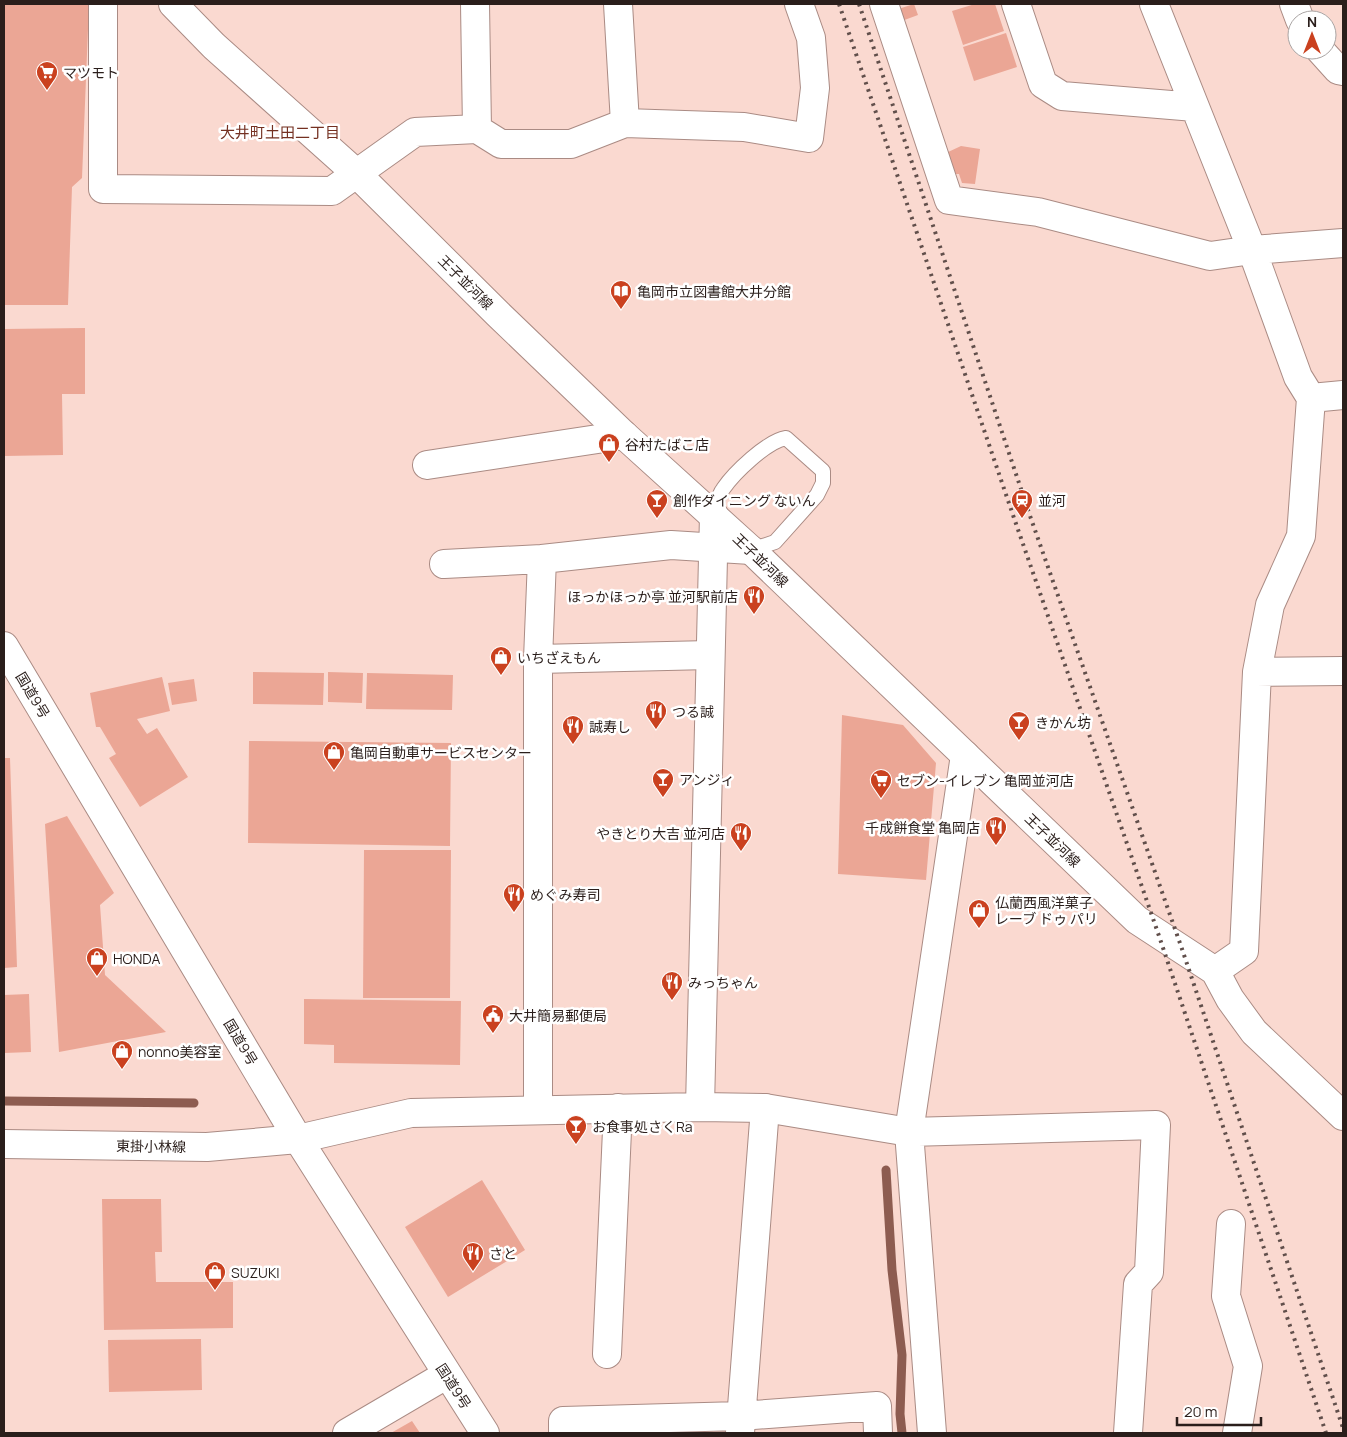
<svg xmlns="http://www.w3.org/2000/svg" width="1347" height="1437" font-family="Manrope,'Noto Sans JP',sans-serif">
<rect width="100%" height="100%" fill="#fad9d0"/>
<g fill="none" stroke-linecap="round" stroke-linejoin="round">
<path stroke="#8d5c50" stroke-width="9" d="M4,1101l190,2
M886,1170l6,100 10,85 -2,59 2,19"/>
</g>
<path fill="#eba695" d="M4,4h85l-7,174 -10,9 -4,118h-64z
M914,4l4,11 -19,7 -4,-12z
M975,4h20l9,27 -41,14 -11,-34z
M1006,33l11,34 -43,14 -11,-34z
M961,146l19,3 -5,35 -13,-1 -3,-9h-7l-6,-21z
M85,328v66h-23l1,61 -59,1v-127z
M253,672l71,1 -1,32 -70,-1z
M328,672l35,1 -1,30 -34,-1z
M367,673l86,2 -1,35 -86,-1z
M162,677l8,34 -33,8 10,15 10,-6 31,49 -48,30 -31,-49 7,-4 -16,-27h-4l-6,-34z
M194,679l3,22 -25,4 -4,-22z
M842,715l61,10 33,38 -10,117 -88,-6z
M249,741l202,2 -1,103 -202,-3z
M4,758h6l7,209 -13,1z
M67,816l47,77 -14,12 5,70 61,57 -107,20 -14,-228z
M364,850h87l-1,148h-87z
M29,994l2,58 -27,1v-58z
M304,999l157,2 -1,64 -126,-2v-18l-30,-1z
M482,1180l43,70 -77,47 -43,-70z
M102,1199h59l1,53h-7l1,30h77v46l-129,2z
M201,1339l1,51 -93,2 -1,-52z
M412,1421l8,12h-29z"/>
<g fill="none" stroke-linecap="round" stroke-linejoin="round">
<g stroke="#aa8b84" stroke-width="16">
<path id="service" d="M714,515c2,-8 4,-20 9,-26 11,-16 44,-48 63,-51l37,33v12l-6,12 -42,47 -24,8"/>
</g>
<g stroke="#aa8b84" stroke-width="30">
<path id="minor" d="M103,4v185l229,2 83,-59 62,-3 24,15h70l54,-21 119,4 65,11 6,-50 -4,-50 -12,-34
M475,4l2,125
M618,4l7,119
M884,4l65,196 89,12 172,44 42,-6 91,-7
M1016,4l27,80 19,12 133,11
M1154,4l98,246 46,127 13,21 -10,138 -31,69 -13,67 -13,279 -29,20
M1294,4l6,16
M1320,50l18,20 5,1
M1311,398l32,-3
M427,465l197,-30
M444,564l98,-5
M538,659l172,-4
M1257,672l86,-1
M538,1109v-450l4,-100 129,-14 80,5
M1231,1224l-5,72 22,70 -11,67
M607,1354l11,-246
M347,1433l99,-58
M563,1433v-12l177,-5 137,-10 1,27
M740,1433l25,-325
M932,1433l-23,-301 247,-7 -7,147 -11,12 -10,149"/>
</g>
<g stroke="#aa8b84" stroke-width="30">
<path id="tertiary" d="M700,1107l14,-592
M298,1139l113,-26 289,-6 65,1 144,24 56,-377"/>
</g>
<g stroke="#aa8b84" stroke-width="30">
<path id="secondary" d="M173,4l41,42 142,127 142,141 126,121 127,115 386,370 78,51 15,28 24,33 89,84
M4,1144l203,3 91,-8"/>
</g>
<g stroke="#aa8b84" stroke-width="30">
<path id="trunk" d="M4,646l294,493 187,294"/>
</g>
<use href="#service" stroke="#fff" stroke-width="14"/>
<use href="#minor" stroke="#fff" stroke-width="28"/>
<use href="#tertiary" stroke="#fff" stroke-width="28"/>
<use href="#secondary" stroke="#fff" stroke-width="28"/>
<use href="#trunk" stroke="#fff" stroke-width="28"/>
<path stroke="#614f4b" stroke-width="4" stroke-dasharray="2.5 5" stroke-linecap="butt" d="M839,4l175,514 144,415 168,500
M859,4l170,509 153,436 161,479"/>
</g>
<defs>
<g id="supermarket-pin" transform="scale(1.125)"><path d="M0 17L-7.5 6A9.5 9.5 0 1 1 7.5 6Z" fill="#ca411f" stroke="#fff"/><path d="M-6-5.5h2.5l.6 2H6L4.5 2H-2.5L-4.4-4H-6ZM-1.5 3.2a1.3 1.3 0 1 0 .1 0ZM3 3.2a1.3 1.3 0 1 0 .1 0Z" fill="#fff"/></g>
<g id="library-pin" transform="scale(1.125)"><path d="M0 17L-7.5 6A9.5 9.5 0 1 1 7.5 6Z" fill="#ca411f" stroke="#fff"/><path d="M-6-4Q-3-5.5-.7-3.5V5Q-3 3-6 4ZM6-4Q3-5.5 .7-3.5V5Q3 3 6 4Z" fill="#fff"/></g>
<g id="shop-pin" transform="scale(1.125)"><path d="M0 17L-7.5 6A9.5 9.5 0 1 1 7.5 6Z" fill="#ca411f" stroke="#fff"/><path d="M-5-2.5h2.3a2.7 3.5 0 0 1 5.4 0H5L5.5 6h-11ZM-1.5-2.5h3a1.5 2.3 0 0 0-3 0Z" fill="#fff"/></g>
<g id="bar-pin" transform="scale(1.125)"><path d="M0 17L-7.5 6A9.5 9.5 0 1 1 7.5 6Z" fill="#ca411f" stroke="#fff"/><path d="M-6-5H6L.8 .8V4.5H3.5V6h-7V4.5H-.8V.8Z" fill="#fff"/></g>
<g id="station-pin" transform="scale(1.125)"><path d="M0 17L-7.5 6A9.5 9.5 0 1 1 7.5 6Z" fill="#ca411f" stroke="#fff"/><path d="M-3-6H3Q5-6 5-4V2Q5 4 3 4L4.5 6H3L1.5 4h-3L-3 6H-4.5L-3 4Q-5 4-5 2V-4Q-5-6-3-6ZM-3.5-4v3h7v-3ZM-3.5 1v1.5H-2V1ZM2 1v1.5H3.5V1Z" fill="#fff"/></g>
<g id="restaurant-pin" transform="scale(1.125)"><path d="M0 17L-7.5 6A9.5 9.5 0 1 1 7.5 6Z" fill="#ca411f" stroke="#fff"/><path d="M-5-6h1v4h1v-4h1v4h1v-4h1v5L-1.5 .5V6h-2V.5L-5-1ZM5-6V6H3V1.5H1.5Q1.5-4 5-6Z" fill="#fff"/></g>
<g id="civic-pin" transform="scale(1.125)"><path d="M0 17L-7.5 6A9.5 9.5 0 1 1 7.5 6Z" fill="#ca411f" stroke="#fff"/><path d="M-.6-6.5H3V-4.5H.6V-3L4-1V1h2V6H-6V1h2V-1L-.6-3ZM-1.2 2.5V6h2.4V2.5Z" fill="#fff"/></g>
</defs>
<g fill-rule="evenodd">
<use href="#supermarket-pin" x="47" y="72"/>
<use href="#library-pin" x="621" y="291"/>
<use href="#shop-pin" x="609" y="444"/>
<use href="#bar-pin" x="657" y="500"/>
<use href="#station-pin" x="1022" y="500"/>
<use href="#restaurant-pin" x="754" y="596"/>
<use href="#shop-pin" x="501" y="657"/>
<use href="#restaurant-pin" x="656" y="711"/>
<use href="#bar-pin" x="1019" y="722"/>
<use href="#restaurant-pin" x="573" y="726"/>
<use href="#shop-pin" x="334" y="752"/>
<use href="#bar-pin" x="663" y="779"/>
<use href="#supermarket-pin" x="881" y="780"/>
<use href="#restaurant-pin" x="996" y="827"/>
<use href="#restaurant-pin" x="741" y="833"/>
<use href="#restaurant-pin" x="514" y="894"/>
<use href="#shop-pin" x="979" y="910"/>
<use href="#shop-pin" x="97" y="958"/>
<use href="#restaurant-pin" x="672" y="982"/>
<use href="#civic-pin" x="493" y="1015"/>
<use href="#shop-pin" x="122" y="1051"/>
<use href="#bar-pin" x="576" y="1126"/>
<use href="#restaurant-pin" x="473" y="1253"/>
<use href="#shop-pin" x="215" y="1272"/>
</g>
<g text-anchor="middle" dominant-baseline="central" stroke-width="5" stroke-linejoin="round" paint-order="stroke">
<g font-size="14" fill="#2a1e1b" stroke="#fff" text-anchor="start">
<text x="63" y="72">マツモト</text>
<text x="637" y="291">亀岡市立図書館大井分館</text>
<text x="625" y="444">谷村たばこ店</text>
<text x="673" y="500">創作ダイニング ないん</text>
<text x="1038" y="500">並河</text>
<text x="738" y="596" text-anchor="end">ほっかほっか亭 並河駅前店</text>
<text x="517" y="657">いちざえもん</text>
<text x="672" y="711">つる誠</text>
<text x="1035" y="722">きかん坊</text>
<text x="589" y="726">誠寿し</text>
<text x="350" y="752">亀岡自動車サービスセンター</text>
<text x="679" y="779">アンジィ</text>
<text x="897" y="780">セブン-イレブン 亀岡並河店</text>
<text x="980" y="827" text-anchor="end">千成餅食堂 亀岡店</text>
<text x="725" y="833" text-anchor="end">やきとり大吉 並河店</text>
<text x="530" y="894">めぐみ寿司</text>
<text x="995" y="902">仏蘭西風洋菓子<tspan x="995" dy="16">レーブ ドゥ パリ</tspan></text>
<text x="113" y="958">HONDA</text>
<text x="688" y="982">みっちゃん</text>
<text x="509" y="1015">大井簡易郵便局</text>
<text x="138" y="1051">nonno美容室</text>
<text x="592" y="1126">お食事処さくRa</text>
<text x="489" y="1253">さと</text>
<text x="231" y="1272">SUZUKI</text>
</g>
<g font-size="14" fill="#2a1e1b" stroke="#fff">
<text transform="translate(466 282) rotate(45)">王子並河線</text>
<text transform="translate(761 560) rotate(44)">王子並河線</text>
<text transform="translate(33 695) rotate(59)">国道9号</text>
<text transform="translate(1053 840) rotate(44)">王子並河線</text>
<text transform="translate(241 1042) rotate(59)">国道9号</text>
<text transform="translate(151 1146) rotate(1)">東掛小林線</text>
<text transform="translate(454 1386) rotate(57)">国道9号</text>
</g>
<g font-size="15" fill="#743021" stroke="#fff">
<text x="280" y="132">大井町土田二丁目</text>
</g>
</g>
<rect width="1347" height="1437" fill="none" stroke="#2a1e1b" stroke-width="10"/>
<g transform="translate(1312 35)"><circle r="24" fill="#ffffff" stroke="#aaa5a4"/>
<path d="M0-4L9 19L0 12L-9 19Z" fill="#ca411f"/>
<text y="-8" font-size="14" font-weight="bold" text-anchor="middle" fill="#2a1e1b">N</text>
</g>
<path d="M1177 1417v8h84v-8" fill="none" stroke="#2a1e1b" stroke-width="2.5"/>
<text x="1184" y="1417" font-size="15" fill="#2a1e1b" stroke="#ffffff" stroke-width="4" paint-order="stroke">20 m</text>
</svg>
